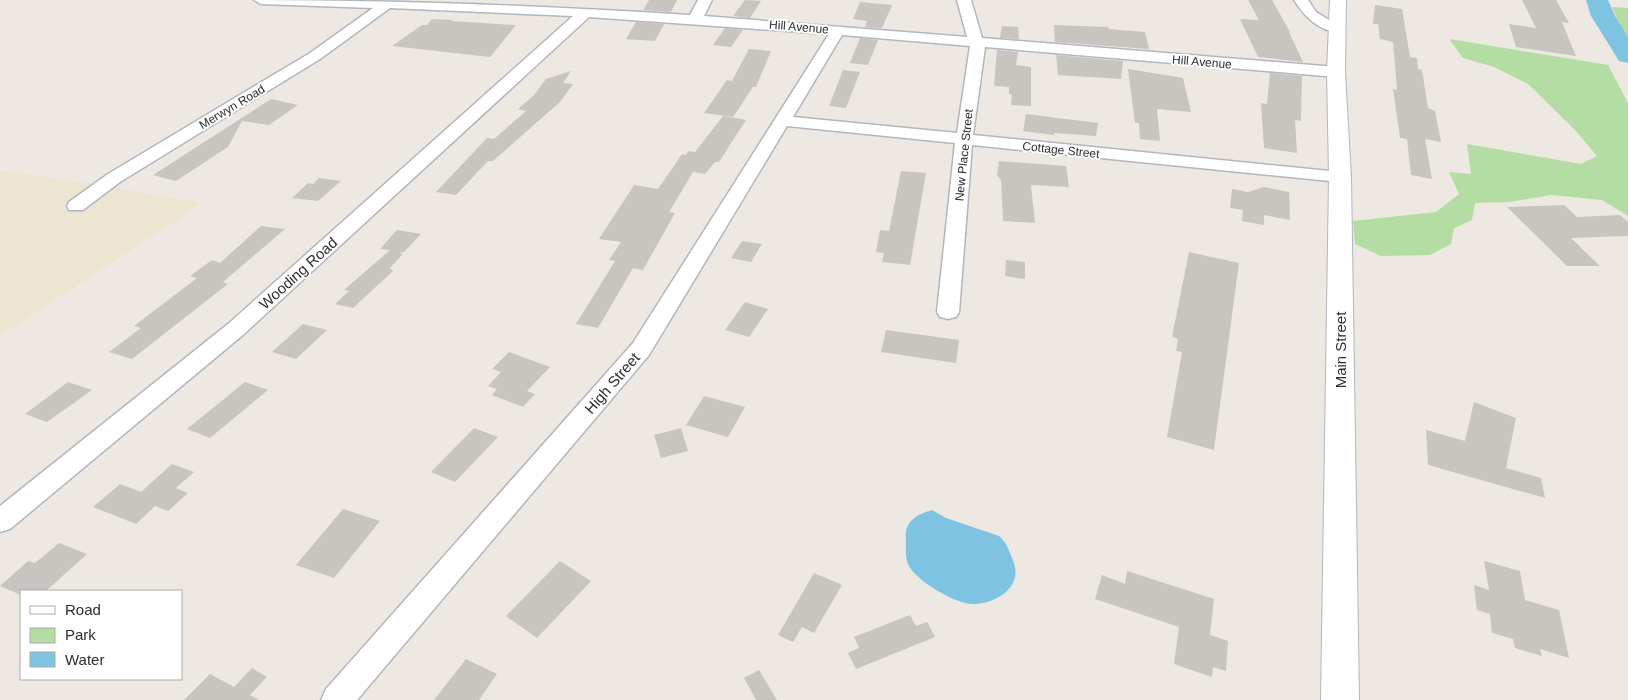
<svg xmlns="http://www.w3.org/2000/svg" width="1628" height="700" font-family="Helvetica,sans-serif">
<rect width="100%" height="100%" fill="#ede8e1"/>
<path fill="#ece5d2" d="M0,170l84,13 119,20 -203,133z"/>
<path fill="#b4dda3" d="M1612,7l16,1v30l-6,-7z
M1449,39l159,26 20,38v113l-26,-16 -51,-5 -42,7 -34,1 -3,17 -18,8 -3,16 -21,11 -49,1 -26,-12 -2,-23 83,-9 23,-18 -10,-22 22,2 -4,-30 114,20 16,-8 -22,-26 -47,-46 -34,-17 -31,-9z"/>
<path fill="#7fc3e3" d="M932,510l14,8 53,18c7,6 10,14 13,22 13,27 -13,45 -38,46 -17,1 -60,-24 -66,-40 -3,-7 -2,-16 -2,-23 -2,-19 9,-26 26,-31z"/>
<g fill="none" stroke-linecap="round" stroke-linejoin="round">
<path fill="#7fc3e3" fill-rule="evenodd" d="M1586,0h22l7,16 13,21v26l-9,-2 -3,-5 -25,-40z"/>
</g>
<path fill="#c8c5c0" d="M649,0h28l-6,12 -28,-2z
M745,0l16,1 -11,17 -17,-2z
M1248,0h24l18,32h-1l14,30 -45,-5 -18,-38 19,1z
M1522,0h34l13,23 -7,-1 14,34 -60,-9 -7,-23 27,4z
M860,2l32,3 -10,23 -17,-1 2,-6 -14,-2z
M1375,5l27,4 8,48 7,1 1,11 4,1 6,38 7,3 6,31 -16,-3 7,40 -21,-4 -4,-36 -7,-1 -7,-49 4,1 -4,-48 -13,-3 -2,-15h-5z
M432,19l20,1 -1,1 65,4 -26,32 -98,-11 30,-21h5z
M636,22l28,2 -9,17 -29,-2z
M1054,25l54,2 1,2 36,3 4,17 -94,-7z
M1002,26l16,1 1,12 -19,-1z
M725,28l18,2 -12,17 -18,-2z
M860,38l18,2 -10,25 -18,-2z
M749,49l22,2 -15,36h-3l-20,30 -29,-4 23,-33 5,1z
M997,50l21,2 -2,13 15,2v39l-20,-1 1,-10 -3,-1v-7l-15,-1z
M1056,55l67,6 -2,18 -63,-4z
M1128,69l55,9 8,34 -34,-3 3,32 -20,-2 -1,-16h-4z
M843,70l17,2 -14,36 -17,-2z
M571,71l-8,12 10,1 -13,18 -67,59h-5l-32,34 -20,-3 51,-54 7,1 32,-28 -8,-2 16,-14 12,-16z
M1270,73l32,3 -1,45 -6,-1 2,33 -33,-5 -3,-45 6,1z
M271,99l27,6 -29,20 -27,-4 -14,26 -52,34 -23,-6z
M1026,114l72,9 -2,13 -42,-3v2l-31,-4z
M723,116l23,4 -27,42h-4l-10,12 -12,-2 -24,40 6,1 -32,57 -10,-2 -35,60 -22,-4 39,-63 -6,-1 12,-18 -22,-3 35,-54 24,4 24,-35 4,1 2,-4 7,1z
M999,161l67,5 3,21 -38,-2 4,38 -32,-2 -2,-41 -4,-5z
M901,171l25,2 -16,92 -28,-3 2,-9 -8,-1 4,-22 9,1z
M319,178l22,3 -23,20 -26,-3 16,-15 5,1z
M1264,187l25,5 1,28 -26,-5v10l-22,-4 1,-11 -13,-2 2,-19 16,3z
M1564,205l13,12 43,-2 8,7v14l-57,2 29,28h-33l-60,-59z
M261,226l24,3 -62,53 5,2 -96,75 -23,-7 32,-24 -7,-2 63,-48 -7,-2 22,-16 8,3z
M397,230l24,4 -17,18h-4l2,3 -12,13 3,3 -40,37 -18,-4 14,-13 -5,-1 46,-40 -10,-1z
M742,241l20,3 -11,18 -20,-4z
M1189,252l50,11 -25,187 -47,-13 15,-85 -6,-1 2,-12 -6,-2z
M1006,260l19,2v17l-20,-3z
M745,302l23,7 -19,28 -24,-7z
M303,324l24,6 -31,29 -24,-7z
M886,330l73,10 -3,23 -75,-11z
M509,352l41,15 -23,24 8,3 -12,13 -31,-12 5,-6 -9,-3 13,-14 -9,-3z
M68,382l24,8 -45,32 -22,-8z
M245,382l23,8 -58,48 -23,-9z
M704,396l41,11 -17,30 -42,-12z
M1474,402l42,16 -10,50 35,10 4,20 -117,-33 -2,-35 39,11z
M474,428l24,9 -43,45 -24,-10z
M681,428l7,23 -27,7 -7,-23z
M172,464l22,8 -18,16 12,5 -20,18 -13,-5 -19,18 -43,-17 27,-23 21,8z
M343,509l37,12 -46,57 -38,-13z
M59,543l28,11 -41,37h-25v4l-21,-9 28,-25 7,2z
M560,561l31,20 -54,57 -31,-22z
M1484,561l36,10 5,29 34,10 10,48 -29,-9 2,7 -27,-8 -2,-9 -21,-6 -2,-19 -13,-4 -3,-25 15,5z
M1127,571l87,28 -4,36 18,6 -2,30 -13,-4 -1,10 -38,-13 5,-37 -84,-28 7,-24 23,9z
M814,573l28,12 -28,48 -12,-6 -9,15 -15,-7z
M910,615l6,11 11,-4 8,15 -79,32 -8,-16 11,-5 -5,-11z
M466,659l31,15 -18,26h-45z
M252,668l15,9 -17,18 9,5h-75l26,-26 24,13z
M759,670l18,30h-21l-12,-22z"/>
<g fill="none" stroke-linecap="round" stroke-linejoin="round">
<g stroke="#b4b6bf" stroke-width="3">
<path id="minor" d="M254,0c146,0 291,6 436,15l8,-15h14l-8,16 263,21 -10,-37h14l11,38 354,29 8,5 -8,5 -351,-30 -12,88 367,37 6,1 3,4 -3,4 -6,1 -368,-37 -13,167 -3,5 -8,2 -8,-2 -3,-5 18,-169 -168,-17 -138,229 -292,345h-36l5,-11 307,-346 196,-309 -240,-17 -345,317 -234,195 -10,3v-26l228,-182 345,-308 -183,-8 -70,51 -200,123 -37,28h-14l-2,-4 2,-4 39,-28 202,-121 63,-45 -112,-4zM842,35l128,11 -13,87 -164,-16z
M1294,0h14l8,12 28,17 -7,4c-21,-5 -32,-16 -43,-33z"/>
</g>
<g stroke="#b4b6bf" stroke-width="2">
<path id="secondary" d="M1330,0h16l-1,72 6,105 8,523h-38l8,-523 -2,-105z"/>
</g>
<use href="#minor" fill="#fff" fill-rule="evenodd"/>
<use href="#secondary" fill="#fff" fill-rule="evenodd"/>
</g>
<g text-anchor="middle" dominant-baseline="central" stroke-width="4" stroke-linejoin="round" paint-order="stroke">
<g font-size="12" fill="#2d2d2d" stroke="#fff">
<text transform="translate(799 27) rotate(5)">Hill Avenue</text>
<text transform="translate(1202 62) rotate(5)">Hill Avenue</text>
<text transform="translate(232 107) rotate(-31)">Merwyn Road</text>
<text transform="translate(1061 150) rotate(6)">Cottage Street</text>
<text transform="translate(964 155) rotate(-84)">New Place Street</text>
</g>
<g font-size="15" fill="#2d2d2d" stroke="#fff">
<text transform="translate(298 273) rotate(-42)">Wooding Road</text>
<text transform="translate(1340 350) rotate(-90)">Main Street</text>
<text transform="translate(612 383) rotate(-49)">High Street</text>
</g>
</g>
<rect x="20" y="590" width="162" height="90" fill="#ffffff" stroke="#ababab"/>
<rect x="30" y="606" width="25" height="8" fill="#ffffff" stroke="#ababab"/>
<text x="65" y="615" font-size="15" fill="#2d2d2d">Road</text>
<rect x="30" y="628" width="25" height="15" fill="#b4dda3" stroke="#ababab"/>
<text x="65" y="640" font-size="15" fill="#2d2d2d">Park</text>
<rect x="30" y="652" width="25" height="15" fill="#7fc3e3" stroke="#ababab"/>
<text x="65" y="665" font-size="15" fill="#2d2d2d">Water</text>
</svg>
